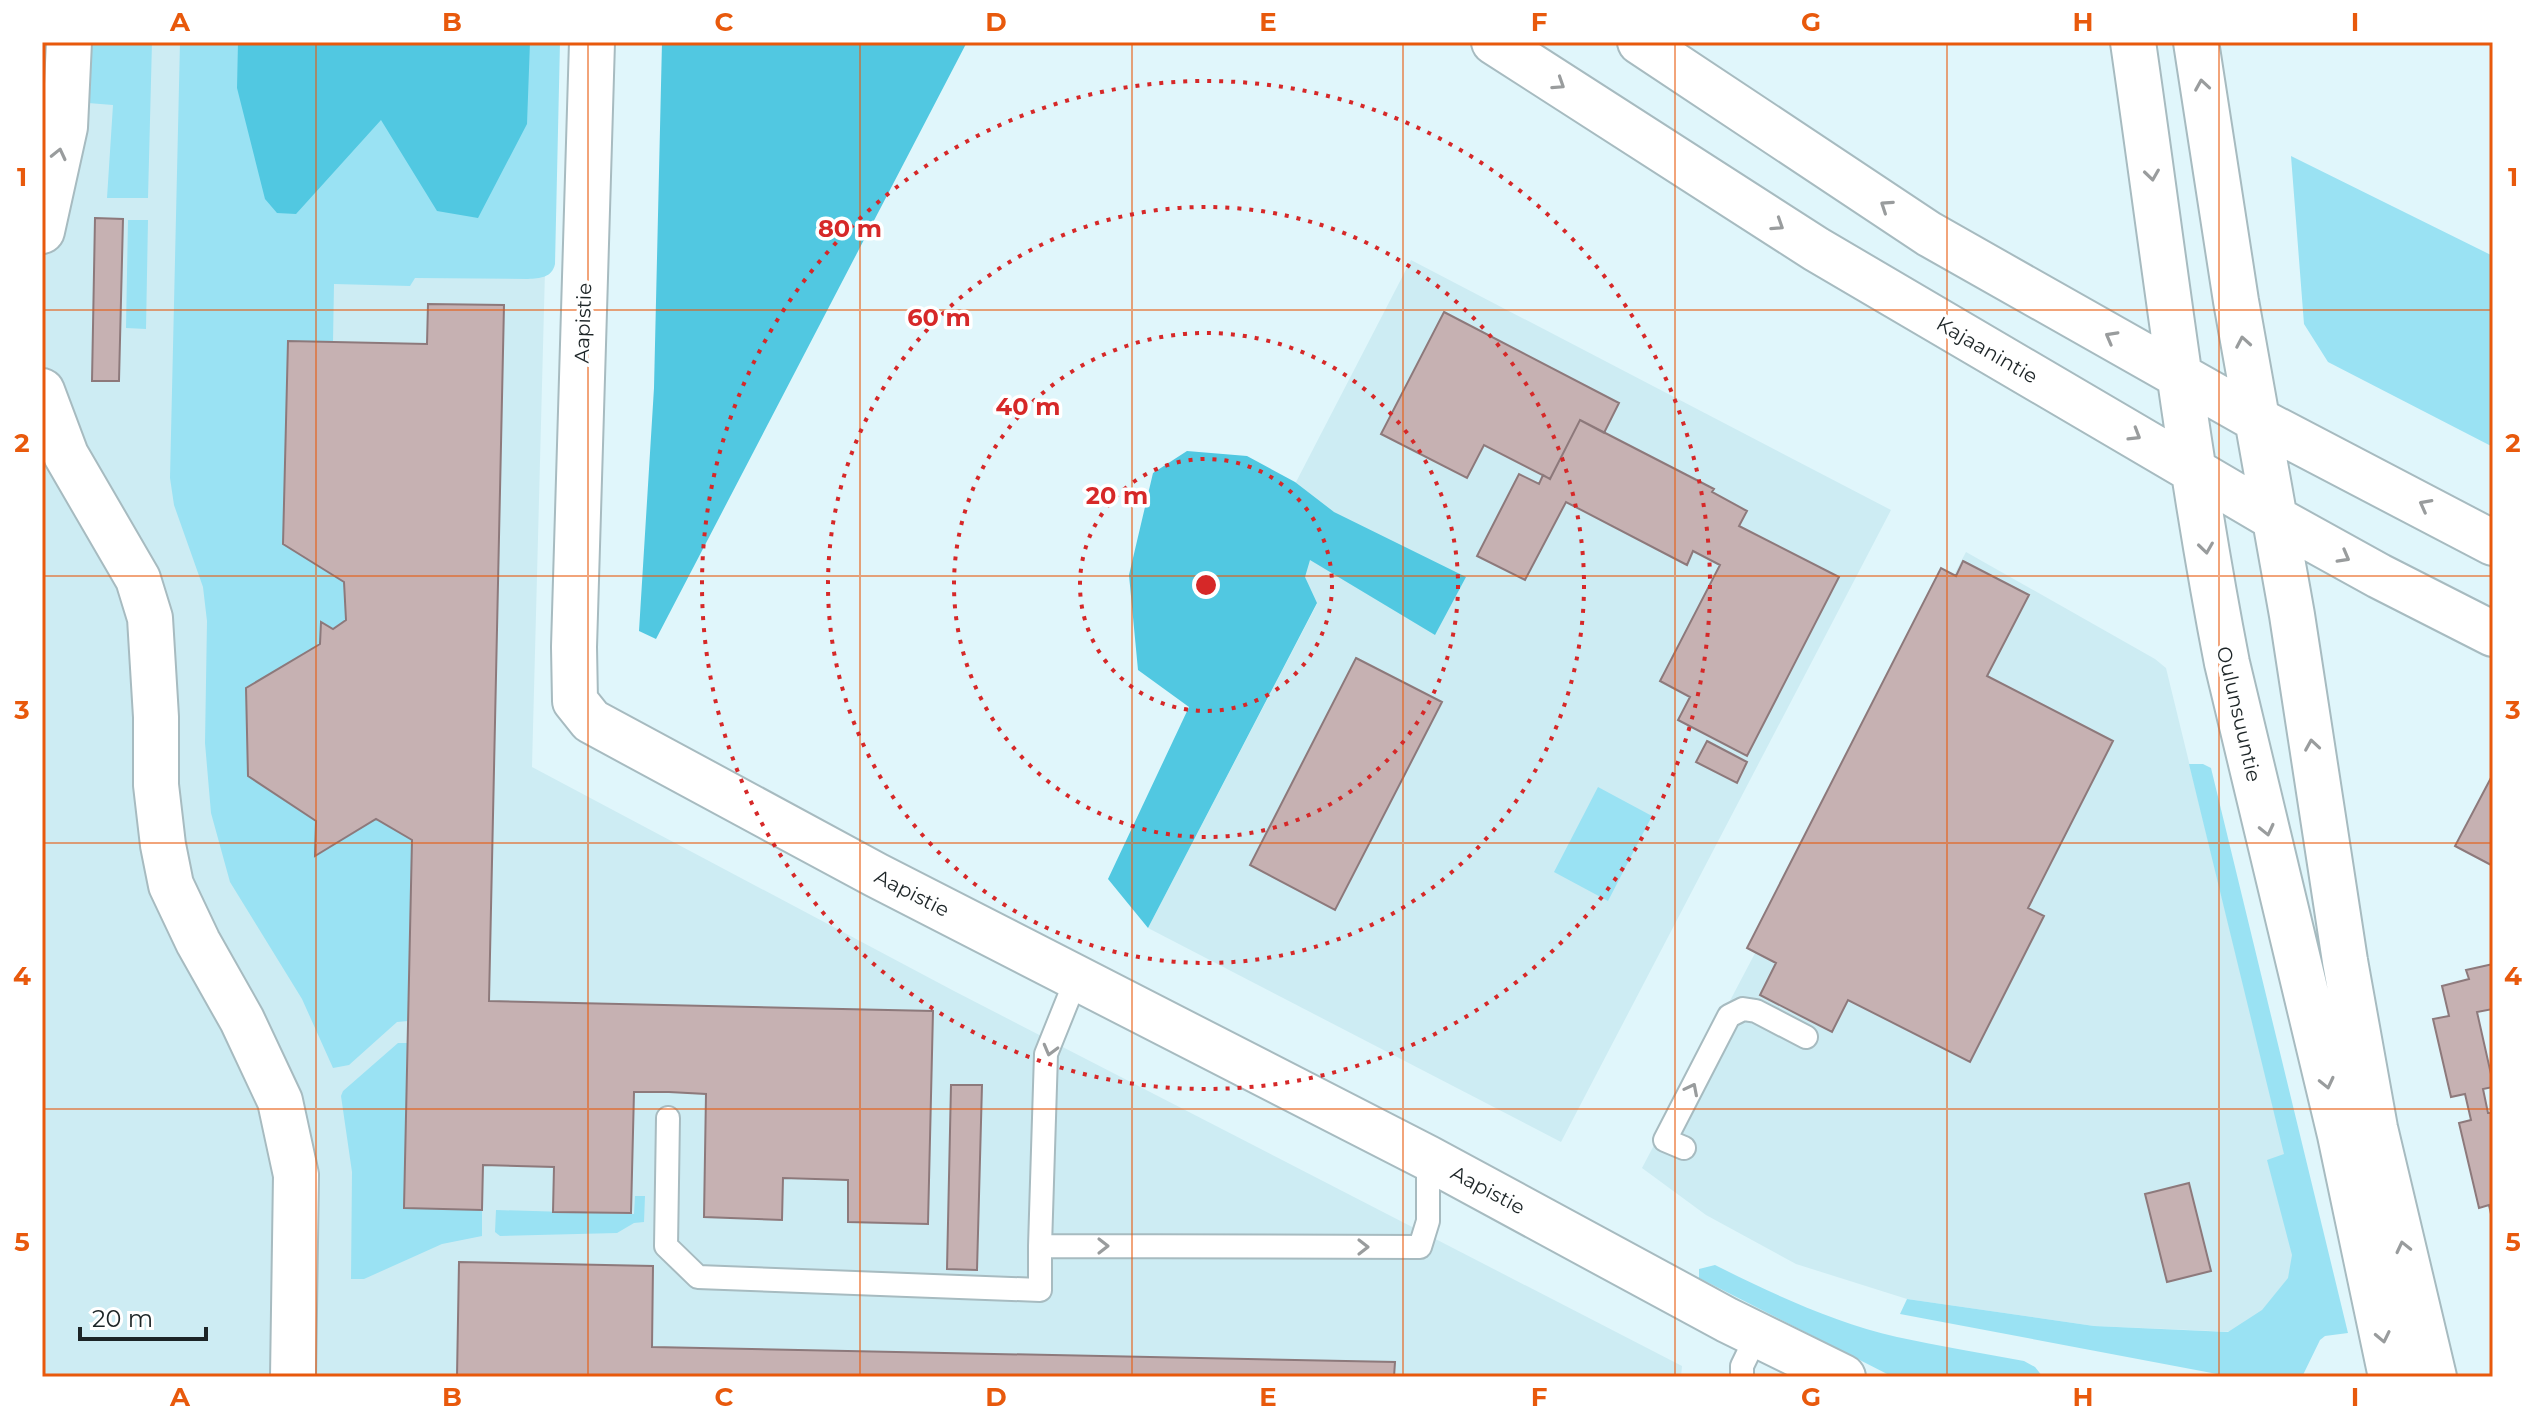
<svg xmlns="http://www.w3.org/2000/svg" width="2535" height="1419" font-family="Montserrat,sans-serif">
<rect width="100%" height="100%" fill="#e0f6fb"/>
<path fill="#cdecf3" d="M42,42h509l-19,725 422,224 728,375 -1,11h-1639z
M1411,260l480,250 -330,632 -413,-214 169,-324 -66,-35z
M1966,552l189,107 11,9 148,606 -53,59 -167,-7 -187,-27 -111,-35 -90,-49 -64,-47z"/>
<path fill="#9ae2f3" d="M85,42h67l-4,156h-41l6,-93 -25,-2z
M180,42h380l-5,222c-3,14 -15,14 -27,15l-113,-1 -5,8 -76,-2 -1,58 -45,-1 -5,202 61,39 2,38 -13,9 -12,-7 -1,22 -74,44 2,88 68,45 -1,35 61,-37 36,21 -4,181 -11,1 -48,43 -16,3 -31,-69 -72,-117 -19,-69 -6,-70 2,-122 -4,-34 -29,-82 -4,-27z
M2291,156l202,100v191l-165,-85 -24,-38z
M128,220h20l-2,109 -20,-1z
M2189,764h14l8,4 137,565 -23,3 -5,4 -18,37h-69l-333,-63 7,-15 187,27 134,6 34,-22 26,-32 4,-23 -25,-95 17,-6z
M1598,787l54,29 -44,85 -54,-29z
M398,1043h9l-3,164 78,3v26l-40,8 -78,35h-13l1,-107 -11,-76 2,-5z
M635,1196h10l-1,26 -10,1 -17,10 -117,3 -5,-4 1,-22 138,4z
M1715,1265c58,29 118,57 182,72 42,9 85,16 127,24l11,6 8,10h-150l-194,-99v-9z"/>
<path fill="#51c8e1" d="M238,42h292l-3,82 -49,94 -41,-7 -56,-91 -85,94 -19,-1 -12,-14 -28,-111z
M662,42h305l-311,597 -17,-8 15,-243z
M1187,451l60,5 48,26 39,30 132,65 -31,58 -125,-75 -5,17 12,26 -169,325 -40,-49 81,-172 -51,-37 -9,-95 24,-102z"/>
<path fill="#c6b1b2" stroke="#8d797b" stroke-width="2" d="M95,218l28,1 -4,162h-27z
M428,304l76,1 -15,696 444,10 -5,213 -80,-2v-42l-65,-2 -1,42 -78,-3 2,-123 -37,-2h-35l-3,121 -78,-1 1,-45 -71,-2 -1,45 -78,-2 8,-368 -36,-21 -61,37 1,-35 -68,-45 -2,-88 74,-44 1,-22 12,7 13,-9 -2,-38 -61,-38 5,-203 139,3z
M1444,312l175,91 -15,30 -24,-13 -30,59 -66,-34 -17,33 -86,-44z
M1580,420l134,69 -2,3 35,19 -8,15 100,51 -92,179 -69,-36 12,-23 -30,-16 60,-116 -27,-14 -6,14 -121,-63 -41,78 -48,-24 42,-82 20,10 4,-9 7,4z
M1963,561l66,34 -42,81 126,65 -85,167 16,8 -74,146 -122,-62 -16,32 -72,-37 16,-32 -29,-15 194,-380 15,8z
M1356,658l86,44 -107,208 -85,-45z
M1707,741l40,21 -10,21 -41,-21z
M2493,774v92l-38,-20z
M2493,964v45l-16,3 16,71v4l-10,2 5,24h5v110l-4,-18 -10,3 -20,-85 12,-3 -6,-26 -14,3 -18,-78 16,-3 -7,-30 27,-7 -3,-9z
M951,1085h31l-5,185 -30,-1z
M2189,1183l22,88 -44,11 -22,-88z
M459,1262l194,4 -1,81 743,15 -1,15h-937z"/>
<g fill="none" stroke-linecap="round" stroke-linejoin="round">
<g stroke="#a7bbc0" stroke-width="26">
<path id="lane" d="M1077,977l-31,77 -6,192 380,1 8,-26v-63
M668,1118l-2,128 32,31 342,13v-44
M1684,1148l-19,-8 64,-124 14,-7 13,2 50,26
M1742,1377v-11l15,-31"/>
</g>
<g stroke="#a7bbc0" stroke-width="48">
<path id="street" d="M592,42l-18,605 1,54 16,20 285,154 552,283 299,162 116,57
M42,231l23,-104 4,-85
M42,391l24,64 72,124 12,39 6,99v68l7,60 8,40 27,57 44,78 38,81 16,74 -3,202"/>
</g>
<g stroke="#a7bbc0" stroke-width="48">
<path id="secondary" d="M1494,42l322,207 460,270 103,57 114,58
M1640,42l289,192 327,185 237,124
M2133,42c30,207 54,416 94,621l113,472 51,242
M2196,42l40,259 56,314 53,346 30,167 59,249"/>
</g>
<use href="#lane" stroke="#fff" stroke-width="22"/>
<use href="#street" stroke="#fff" stroke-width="44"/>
<use href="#secondary" stroke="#fff" stroke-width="44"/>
</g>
<defs><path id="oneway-chevron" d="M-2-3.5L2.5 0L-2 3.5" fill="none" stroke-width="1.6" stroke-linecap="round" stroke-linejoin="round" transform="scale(2)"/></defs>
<g stroke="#999c9d">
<use href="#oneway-chevron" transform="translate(1559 84) rotate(33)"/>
<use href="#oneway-chevron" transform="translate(2202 85) rotate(-99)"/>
<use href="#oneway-chevron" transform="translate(59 154) rotate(-77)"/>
<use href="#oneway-chevron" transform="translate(2152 175) rotate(82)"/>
<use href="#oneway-chevron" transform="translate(1886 206) rotate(-146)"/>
<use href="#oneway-chevron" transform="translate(1778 225) rotate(33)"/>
<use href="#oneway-chevron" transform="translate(2111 337) rotate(-151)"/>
<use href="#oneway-chevron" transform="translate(2243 342) rotate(-100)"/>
<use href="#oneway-chevron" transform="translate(2135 435) rotate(31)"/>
<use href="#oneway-chevron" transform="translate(2425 505) rotate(-152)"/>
<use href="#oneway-chevron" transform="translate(2206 548) rotate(82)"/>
<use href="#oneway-chevron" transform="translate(2344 557) rotate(29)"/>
<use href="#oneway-chevron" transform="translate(2312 745) rotate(-99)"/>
<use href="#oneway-chevron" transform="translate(2267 830) rotate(77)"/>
<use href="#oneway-chevron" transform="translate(1050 1050) rotate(105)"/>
<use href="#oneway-chevron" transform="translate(2327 1083) rotate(77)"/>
<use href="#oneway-chevron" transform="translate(1692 1089) rotate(-63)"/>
<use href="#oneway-chevron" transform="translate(1103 1246)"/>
<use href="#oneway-chevron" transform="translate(1363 1247)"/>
<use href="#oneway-chevron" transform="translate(2403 1247) rotate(-103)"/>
<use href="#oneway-chevron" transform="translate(2383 1337) rotate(78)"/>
</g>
<path fill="none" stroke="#e8590c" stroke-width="2" stroke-opacity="0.55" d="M316,42v1335M588,42v1335M860,42v1335M1132,42v1335M1403,42v1335M1675,42v1335M1947,42v1335M2219,42v1335M42,310h2451M42,576h2451M42,843h2451M42,1109h2451"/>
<g fill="none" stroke="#d62828" stroke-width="4" stroke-dasharray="4 8">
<circle cx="1206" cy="585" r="126"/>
<circle cx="1206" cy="585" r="252"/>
<circle cx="1206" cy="585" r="378"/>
<circle cx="1206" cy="585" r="504"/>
</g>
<g text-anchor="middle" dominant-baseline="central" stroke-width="7" stroke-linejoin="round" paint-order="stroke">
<g font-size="20" fill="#1c2426" stroke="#fff">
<text transform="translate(583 323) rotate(-88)">Aapistie</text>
<text transform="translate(1987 350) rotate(30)">Kajaanintie</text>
<text transform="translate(2239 714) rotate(77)">Oulunsuuntie</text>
<text transform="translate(912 893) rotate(27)">Aapistie</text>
<text transform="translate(1488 1190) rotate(28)">Aapistie</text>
</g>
</g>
<circle cx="1206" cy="585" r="12" fill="#d62828" stroke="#fff" stroke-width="4"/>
<g font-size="24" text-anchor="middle" font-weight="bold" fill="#d62828" stroke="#fff" stroke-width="7" stroke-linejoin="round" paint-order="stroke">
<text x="850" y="237">80 m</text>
<text x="939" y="326">60 m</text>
<text x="1028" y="415">40 m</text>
<text x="1117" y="504">20 m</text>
</g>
<rect width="2535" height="1419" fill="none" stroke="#ffffff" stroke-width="88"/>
<path d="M80 1327v12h126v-12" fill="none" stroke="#1c2426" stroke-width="4"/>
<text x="92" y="1327" font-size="24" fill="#1c2426" stroke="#ffffff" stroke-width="6" paint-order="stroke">20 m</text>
<rect x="44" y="44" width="2447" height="1331" fill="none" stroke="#e8590c" stroke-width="3"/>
<g font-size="26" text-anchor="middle" font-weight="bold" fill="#e8590c">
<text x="180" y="31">A</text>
<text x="452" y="31">B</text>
<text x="724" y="31">C</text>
<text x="996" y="31">D</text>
<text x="1268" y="31">E</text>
<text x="1539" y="31">F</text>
<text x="1811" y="31">G</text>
<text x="2083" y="31">H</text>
<text x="2355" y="31">I</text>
<text x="22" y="186">1</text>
<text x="2513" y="186">1</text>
<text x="22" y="452">2</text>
<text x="2513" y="452">2</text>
<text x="22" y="719">3</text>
<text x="2513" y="719">3</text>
<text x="22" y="985">4</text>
<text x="2513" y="985">4</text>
<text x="22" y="1251">5</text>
<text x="2513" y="1251">5</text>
<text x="180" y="1406">A</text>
<text x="452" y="1406">B</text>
<text x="724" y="1406">C</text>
<text x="996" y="1406">D</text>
<text x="1268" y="1406">E</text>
<text x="1539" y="1406">F</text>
<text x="1811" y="1406">G</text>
<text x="2083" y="1406">H</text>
<text x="2355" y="1406">I</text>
</g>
</svg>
